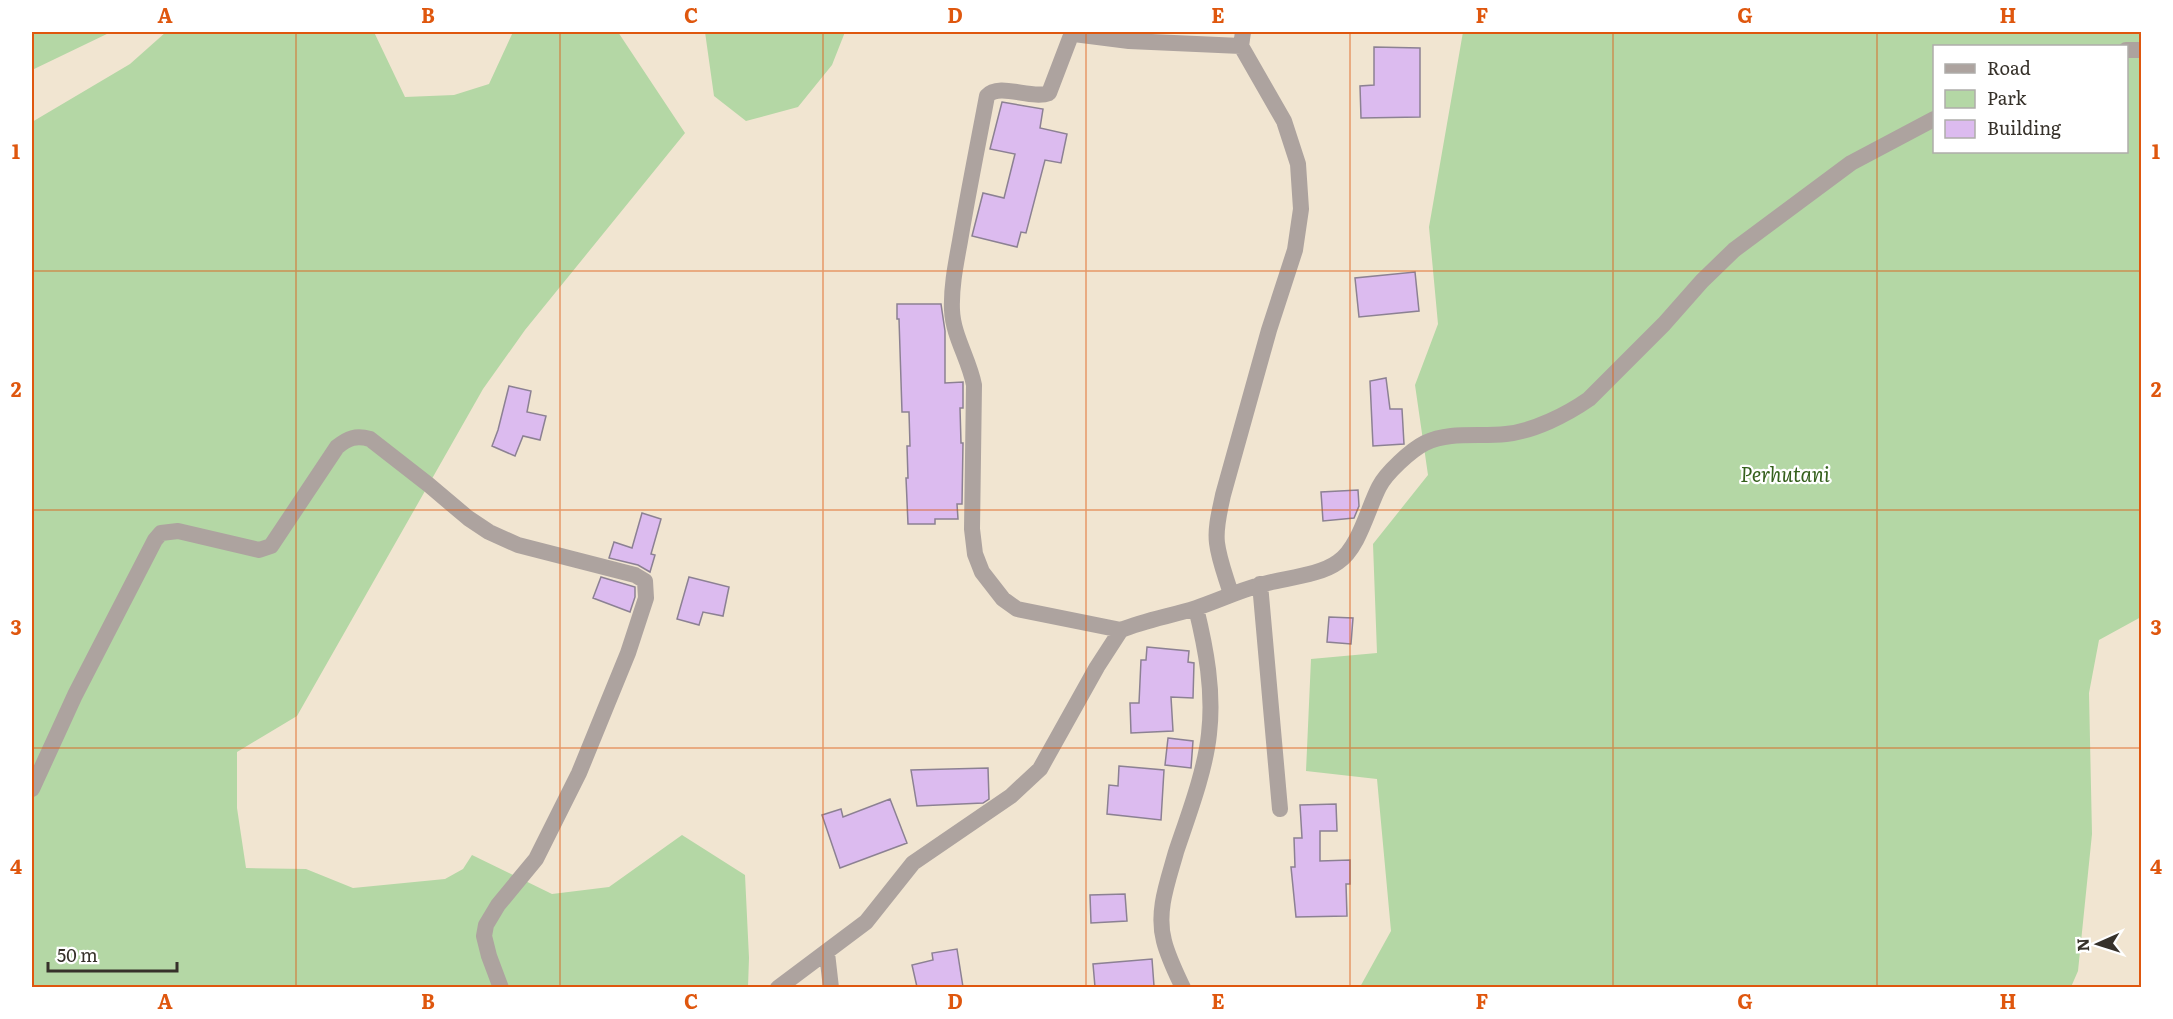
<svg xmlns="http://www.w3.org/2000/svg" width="2173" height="1019" font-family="Literata,serif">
<rect width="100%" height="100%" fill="#f1e5d1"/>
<path fill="#b4d7a5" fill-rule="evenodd" d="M32,32h79l-79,38z
M166,32h208l31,65 49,-2 35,-11 24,-52h105l67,101 -160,197 -42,59 -186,327 -60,36v56l9,60 60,1 47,19 92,-9 18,-10 9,-14 80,39 57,-7 73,-52 63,40 4,83 -1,29 -716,1v-866l98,-58z
M705,32h140l-13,33 -34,42 -52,14 -32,-25z
M1463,32h678v585l-42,23 -10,53 3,141 -14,137 -7,16h-711l31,-56 -14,-152 -71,-8 5,-112 66,-6 -4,-109 55,-69 -13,-90 23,-61 -9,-97zM1934,46h192v106h-192z"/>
<path fill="#dcbbef" stroke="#8c8193" stroke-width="1.5" d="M1374,47l46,1v69l-59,1 -1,-32 14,-1z
M1002,102l41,7 -3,19 27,6 -6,29 -16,-3 -19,73 -5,-1 -4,15 -45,-11 11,-43 21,5 11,-44 -25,-5z
M1415,272l4,39 -60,6 -4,-39z
M897,304h44l4,27v52l18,-1v26h-3l1,35h2l-1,61h-5l1,15h-23v5h-27l-2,-46h2l-1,-32h3l-1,-34h-7l-3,-93h-2z
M1386,378l4,31h12l2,35 -31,2 -3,-65z
M509,386l22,5 -4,21 19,4 -6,24 -17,-4 -8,20 -23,-10 6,-16z
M1358,490l1,16 -5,12 -31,3 -2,-29z
M642,513l19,6 -10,35 4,1 -5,17 -12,-7 -29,-7 5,-16 18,6z
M601,577l34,10v10l-5,15 -37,-14z
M689,577l40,10 -6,29 -20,-4 -4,13 -22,-6z
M1329,617l24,1 -2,26 -24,-2z
M1147,647l42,4 -1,11 6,1 -1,35 -22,-1 2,34 -42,2 -1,-30h9l2,-43h5z
M1168,738l25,3 -2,27 -26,-3z
M1119,766l45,4 -3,50 -54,-6 2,-29 9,1z
M988,768l1,31 -6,4 -66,3 -6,-36z
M890,799l17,44 -67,25 -18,-53 19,-6 2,8z
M1336,804l1,27h-17v30l30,-1v24h-4l1,32 -51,1 -5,-50h4l-1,-29h8l-2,-33z
M1125,894l2,27 -36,2 -1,-28z
M957,949l6,38h-46l-5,-22 21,-5 -1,-7z
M1152,959l2,27 -59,1 -2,-23z"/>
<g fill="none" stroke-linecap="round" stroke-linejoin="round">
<path stroke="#ada39f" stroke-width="16" d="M2126,50h16
M1260,584l20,225
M1231,594c-5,-17 -12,-34 -14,-51 -2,-16 3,-33 6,-48l46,-165 26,-80 6,-41 -3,-45 -14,-43 -43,-75 2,-14
M1121,630l-104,-21 -14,-10 -21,-27 -7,-18 -3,-25 2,-144c-5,-26 -21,-49 -22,-75 -1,-23 4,-47 8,-69 8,-48 18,-97 27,-145 12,-14 45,4 62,-3l21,-55 4,-4 55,7 112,5
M32,789l43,-94 80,-155 6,-7 17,-2 81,19 12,-4 66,-99c11,-9 19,-12 33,-8l59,46 39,33 21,14 29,13 117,30 10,6 1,17 -18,55 -49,120 -43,86 -38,46 -12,20 -2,11 5,20 12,32
M827,953l4,35
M778,988l88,-66 47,-59 98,-67 29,-27 57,-102 24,-37c24,-10 50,-14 75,-22 21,-7 42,-17 64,-23 23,-7 59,-9 78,-23 21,-14 30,-54 41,-75 7,-14 32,-37 46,-44 25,-12 54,-6 81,-9 28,-3 60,-19 83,-35l75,-75 38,-43 32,-31 117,-87 83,-44
M1183,988c-7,-15 -15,-31 -19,-47 -8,-30 4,-60 12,-89 12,-36 29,-80 33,-118 5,-43 -3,-85 -13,-126"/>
</g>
<path fill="none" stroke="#df570e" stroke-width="1.5" stroke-opacity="0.55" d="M296,32v956M560,32v956M823,32v956M1086,32v956M1350,32v956M1613,32v956M1877,32v956M32,271h2110M32,510h2110M32,748h2110"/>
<g text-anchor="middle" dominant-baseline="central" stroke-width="4.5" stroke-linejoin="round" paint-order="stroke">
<g font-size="20" font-style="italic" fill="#35601d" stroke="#fff">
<text x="1785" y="473">Perhutani</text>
</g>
</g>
<rect width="2173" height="1019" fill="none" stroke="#ffffff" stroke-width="66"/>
<rect x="1933" y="45" width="195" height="108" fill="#ffffff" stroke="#afadaa" stroke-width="1.5"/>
<rect x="1945" y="64" width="30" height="9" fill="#ada39f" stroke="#afadaa" stroke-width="1.5"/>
<text x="1987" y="75" font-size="18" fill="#36312a">Road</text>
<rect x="1945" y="90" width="30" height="18" fill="#b4d7a5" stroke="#afadaa" stroke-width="1.5"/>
<text x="1987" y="105" font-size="18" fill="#36312a">Park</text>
<rect x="1945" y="120" width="30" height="18" fill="#dcbbef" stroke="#afadaa" stroke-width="1.5"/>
<text x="1987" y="135" font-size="18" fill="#36312a">Building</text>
<g transform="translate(2098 944) rotate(267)" stroke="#ffffff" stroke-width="4.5" paint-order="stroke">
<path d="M0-4.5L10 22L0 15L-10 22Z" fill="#36312a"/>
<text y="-9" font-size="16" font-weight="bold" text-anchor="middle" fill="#36312a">N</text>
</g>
<path d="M48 962v9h129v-9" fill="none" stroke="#36312a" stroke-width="3"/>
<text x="57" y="962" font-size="18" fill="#36312a" stroke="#ffffff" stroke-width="4.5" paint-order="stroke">50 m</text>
<rect x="33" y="33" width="2107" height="953" fill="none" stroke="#df570e" stroke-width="2"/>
<g font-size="20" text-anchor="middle" font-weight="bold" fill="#df570e">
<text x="165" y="23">A</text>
<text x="428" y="23">B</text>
<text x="691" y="23">C</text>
<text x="955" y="23">D</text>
<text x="1218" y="23">E</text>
<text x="1482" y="23">F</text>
<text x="1745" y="23">G</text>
<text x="2008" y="23">H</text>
<text x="16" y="159">1</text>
<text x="2156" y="159">1</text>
<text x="16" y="397">2</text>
<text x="2156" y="397">2</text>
<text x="16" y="635">3</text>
<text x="2156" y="635">3</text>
<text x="16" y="874">4</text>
<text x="2156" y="874">4</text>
<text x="165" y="1009">A</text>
<text x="428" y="1009">B</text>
<text x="691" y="1009">C</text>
<text x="955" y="1009">D</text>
<text x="1218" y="1009">E</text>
<text x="1482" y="1009">F</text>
<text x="1745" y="1009">G</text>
<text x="2008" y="1009">H</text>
</g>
</svg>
